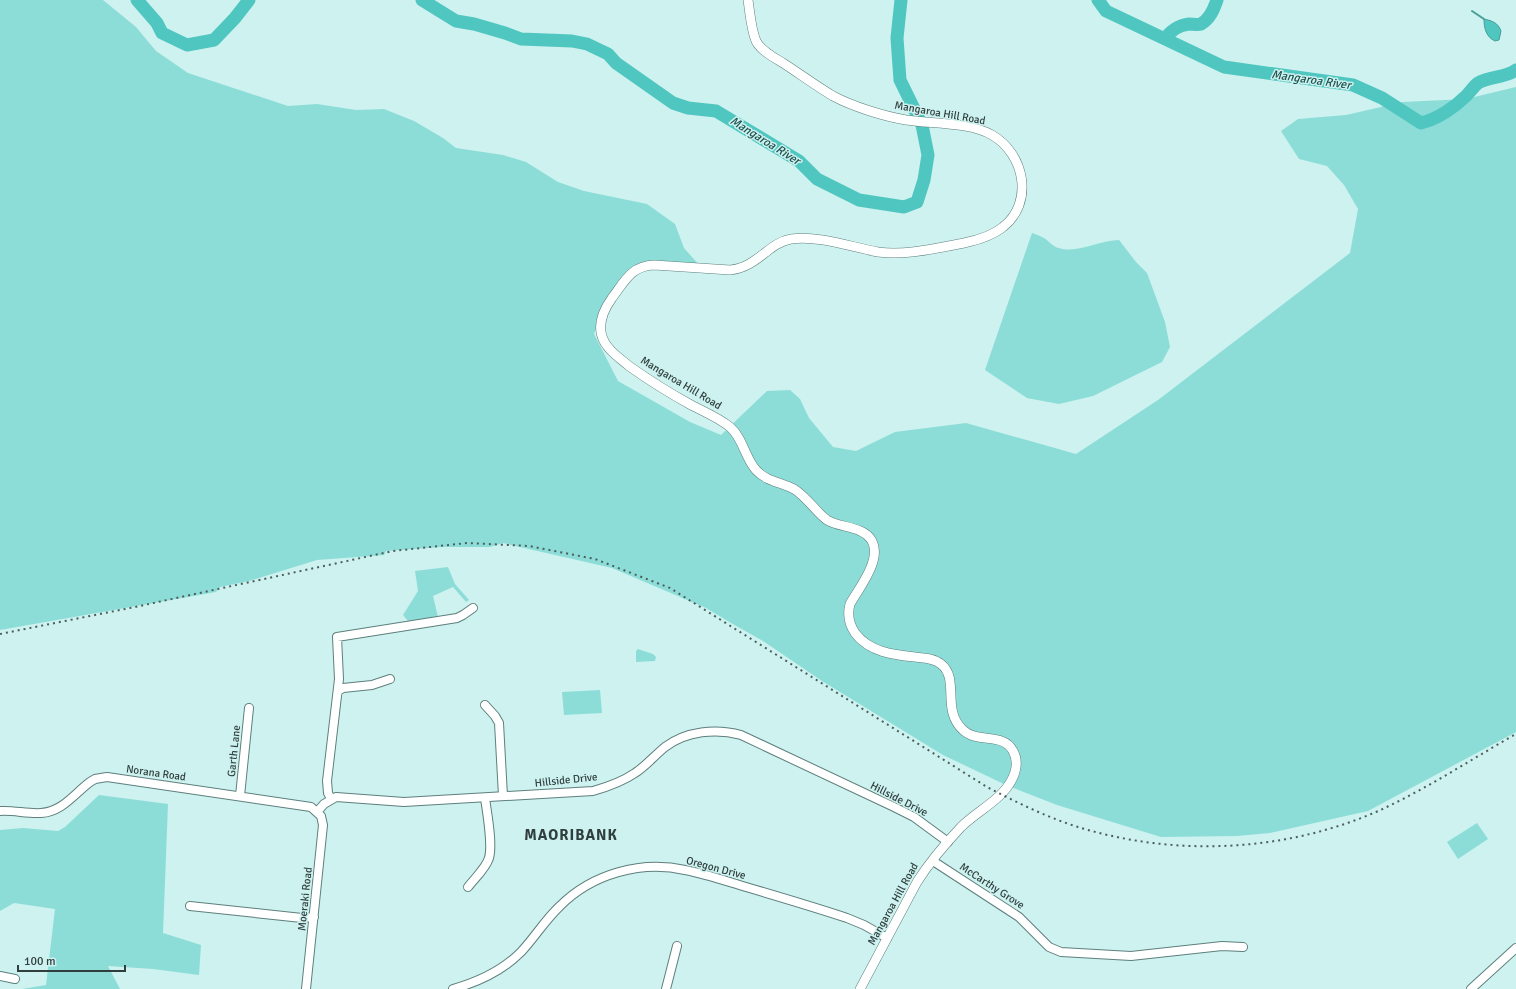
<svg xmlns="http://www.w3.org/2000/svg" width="1516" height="989" font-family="Signika,sans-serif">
<rect width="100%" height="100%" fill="#cdf2ef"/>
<path fill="#8cddd8" d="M0,0h103l33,27 20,24 32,22 100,33 29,-2 39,6 28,-1 30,12 29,17 13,10 47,7 23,7 32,20 26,9 63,13 28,20 9,24 16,18 -58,1 -32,26 -16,41 24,47 72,41 31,13 46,-44 23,-1 10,9 9,19 24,29 23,4 39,-19 71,-9 110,31 82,-54 192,-147 8,-44 -14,-24 -17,-19 -28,-7 -18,-28 17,-12 48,-4 57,-13 63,-3 50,-12v645l-148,79 -98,22 -33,3 -76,1 -104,-32 -51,-20 -63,-30 -121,-74 -59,-40 -32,-18 -25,-15 -94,-40 -109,-25 -13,4h-49l-55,4 -2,4 -67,5 -68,21 -29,6 -4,5 -216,38z
M1032,233c4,1 8,3 12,5 5,3 9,9 15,10 18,6 41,-8 60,-8l17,22 11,11 18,49 5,25 -8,15 -69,34 -34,8 -32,-6 -42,-28z
M448,567l7,17 14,16 -3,2 -13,-15 -20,9 5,21 -30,4 -5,-6 15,-24 -3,-20z
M638,649l15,5 3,3 -1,4 -19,1v-11z
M600,690l2,23 -38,2 -2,-23z
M99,795l69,9 -5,129 38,12 -2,30 -46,-6 -45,-3 12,23h-98l24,-4 9,-76 -41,-6 -14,8v-81l23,-2 35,3 7,-4z
M1477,823l11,16 -30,20 -11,-17z"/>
<path fill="#50c6c0" stroke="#469e99" d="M1484,19c9,2 14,4 17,12l-2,9 -4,1c-9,-4 -11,-13 -11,-22z"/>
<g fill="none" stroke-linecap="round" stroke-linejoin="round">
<path stroke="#469e99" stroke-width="2" d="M1472,11l12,8"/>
<path stroke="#50c6c0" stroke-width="13" d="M137,0l20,23 5,10 25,12 27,-5 21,-22 14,-18
M422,0l34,21 18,3 31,9 16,6 51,2 15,3 21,10 8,9 57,40 15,5 28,3 83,50 18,18 42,21 45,7 13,-5 7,-22 4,-25 -6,-30 -22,-45 -3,-42 4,-38
M1098,0l8,11 118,56 129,18 29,13 39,25c16,-4 33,-15 45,-27 4,-4 8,-10 12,-13 12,-7 27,-5 38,-13
M1165,39c5,-8 14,-14 24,-15 4,0 9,1 12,0 9,-5 13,-15 16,-24"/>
<g stroke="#5d7f7d" stroke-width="10">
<path id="minor" d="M338,691l5,-3 29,-3 18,-6
M485,705l10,11 4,7 4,73
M240,796l9,-88
M331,799l-3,-6 -1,-12 12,-102 -2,-42 120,-19 6,-3 10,-7
M0,811c14,-1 27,3 41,2 21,-1 33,-19 49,-31l5,-3 12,-2 204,30 10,9 2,9 -17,164
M317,812l7,-8 12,-7 68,5 189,-11c14,-4 29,-9 42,-18 11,-7 19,-17 30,-26 21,-16 51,-19 76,-12l153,72 20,10 34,25
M933,861l86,56 30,30 12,5 70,4 91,-10 21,1
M468,887c7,-9 18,-19 21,-29 4,-14 -2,-45 -4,-60
M190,906l112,12 12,-1
M0,976l15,3
M453,989c25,-7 49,-18 68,-37 14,-15 24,-32 39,-46 32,-32 81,-46 125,-36 21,4 41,11 61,17 34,10 68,20 101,31l17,7 23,13
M666,989l11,-43
M1471,989l45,-41"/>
</g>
<g stroke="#5d7f7d" stroke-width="10">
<path id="tertiary" d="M748,0c2,13 3,29 8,41 5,10 19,17 27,22 17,11 33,23 50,33 21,11 50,20 73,24 27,4 63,2 86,15 33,19 42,68 11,92 -11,9 -25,13 -39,16 -27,5 -59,13 -86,9 -27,-5 -60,-17 -87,-13 -23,4 -33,28 -61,31l-76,-5c-23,1 -29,16 -42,33 -10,14 -16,30 -7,45 6,10 16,16 24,23 21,15 42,28 64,40 12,6 26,12 37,21 13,11 15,31 26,43 11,12 25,12 38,19 13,8 21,22 33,31 13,8 37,6 45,21 10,19 -13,47 -22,63 -3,11 -1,20 5,29 14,19 39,22 60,24 9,1 19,1 26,7 19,15 0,46 22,66 15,14 40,2 50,21 4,7 4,14 2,21 -8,26 -36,37 -54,55 -16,17 -32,36 -44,55l-57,107"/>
</g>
<use href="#minor" stroke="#fff" stroke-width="8"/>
<use href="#tertiary" stroke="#fff" stroke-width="9"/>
<path stroke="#4b5e5d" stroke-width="2" stroke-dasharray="2 4" stroke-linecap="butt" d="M0,634l135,-27 258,-56 74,-8 62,3 66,13 75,29 317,199c29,15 59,30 91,40 97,30 205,25 298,-15 49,-22 94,-52 140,-78"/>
</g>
<g text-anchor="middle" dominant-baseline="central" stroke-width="3" stroke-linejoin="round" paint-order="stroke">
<g font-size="11" fill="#303f3e" stroke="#cdf2ef">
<text transform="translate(940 113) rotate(10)">Mangaroa Hill Road</text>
<text transform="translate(681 383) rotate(31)">Mangaroa Hill Road</text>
<text transform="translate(234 751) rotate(-84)">Garth Lane</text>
<text transform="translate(156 773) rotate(8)">Norana Road</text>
<text transform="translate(566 780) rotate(-6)">Hillside Drive</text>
<text transform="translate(899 799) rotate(27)">Hillside Drive</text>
<text transform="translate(716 868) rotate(15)">Oregon Drive</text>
<text transform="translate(992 886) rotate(33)">McCarthy Grove</text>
<text transform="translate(305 899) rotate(-84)">Moeraki Road</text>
<text transform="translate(893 904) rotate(-61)">Mangaroa Hill Road</text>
</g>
<g font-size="12" font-style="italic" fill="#1e514f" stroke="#cdf2ef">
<text transform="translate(1311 80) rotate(8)">Mangaroa River</text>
<text transform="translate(765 141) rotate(32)">Mangaroa River</text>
</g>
<g font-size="15" font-weight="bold" letter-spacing="1" fill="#303f3e" stroke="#cdf2ef">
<text x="571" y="835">MAORIBANK</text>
</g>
</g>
<path d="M18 965v6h107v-6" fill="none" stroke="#303f3e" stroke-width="2"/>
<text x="24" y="965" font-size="12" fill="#303f3e" stroke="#cdf2ef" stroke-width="3" paint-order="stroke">100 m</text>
</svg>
